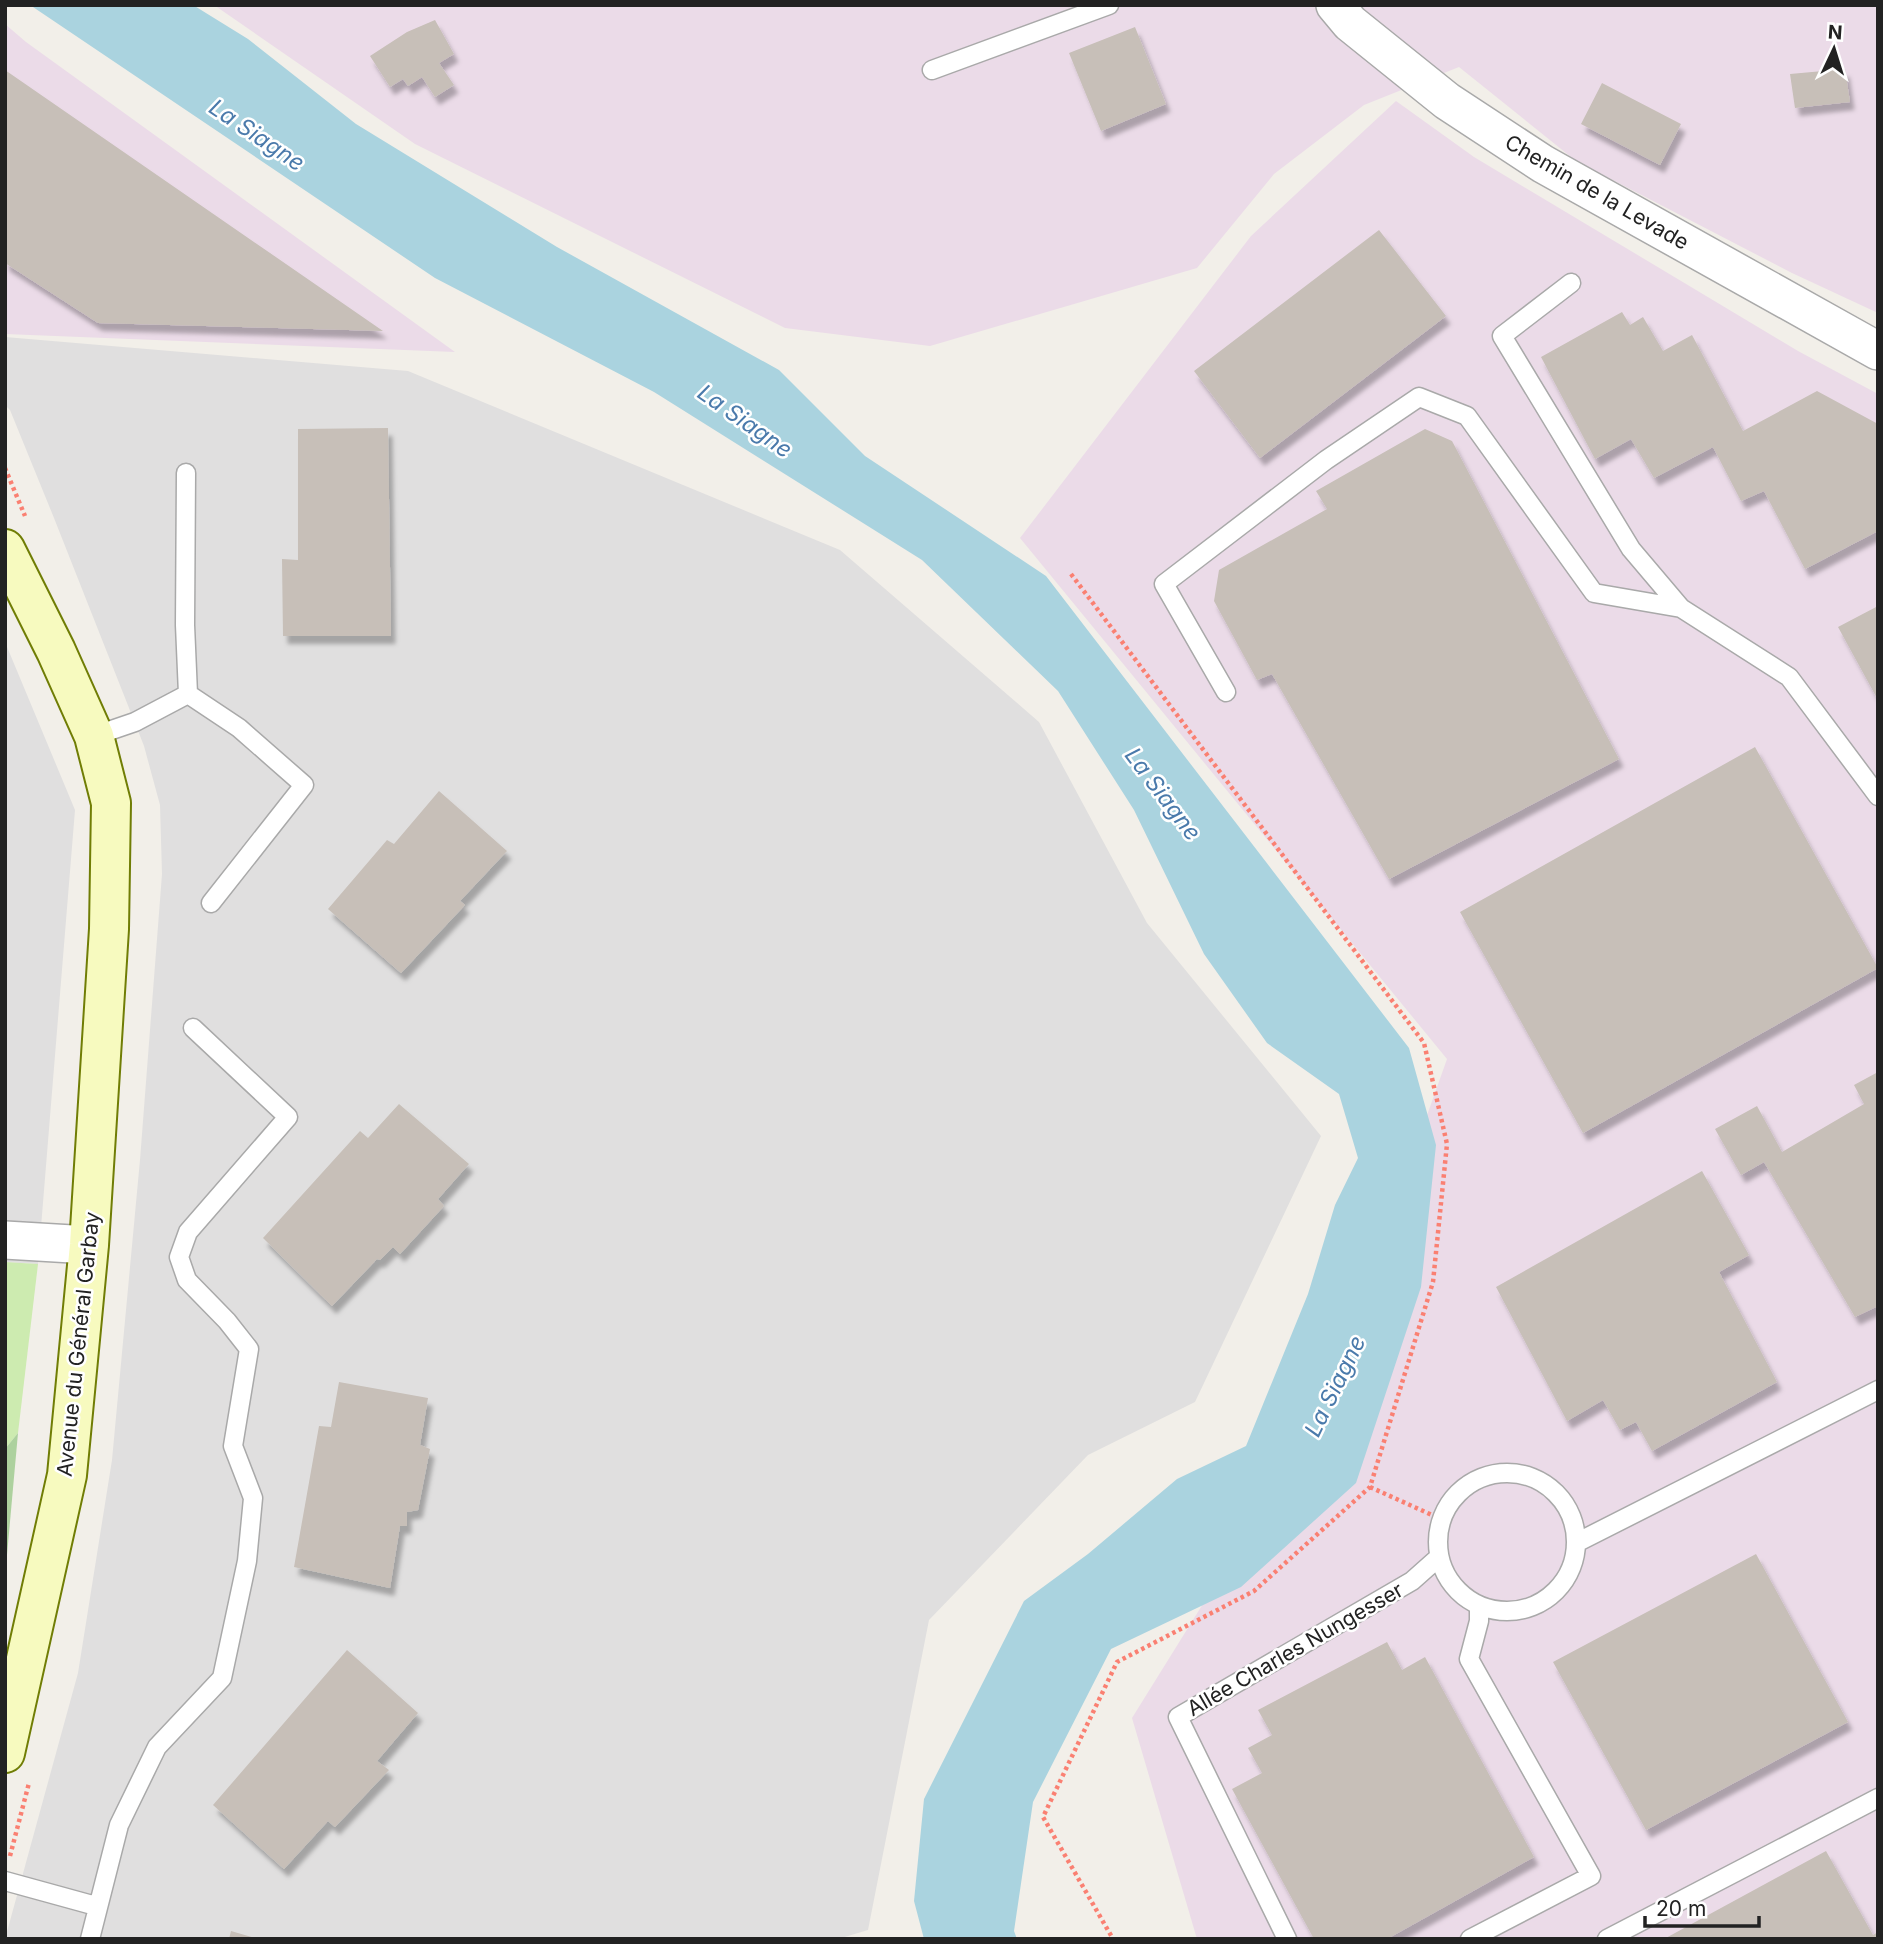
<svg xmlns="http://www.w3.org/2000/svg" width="1883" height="1944" font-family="Inter,sans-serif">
<defs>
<filter id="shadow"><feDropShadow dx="4.5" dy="8" stdDeviation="2" flood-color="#0004"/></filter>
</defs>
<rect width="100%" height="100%" fill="#f2efe9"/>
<path fill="#e0dfdf" d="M5,337l403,34 432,179 199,172 108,201 174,213 -126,266 -107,53 -159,165 -61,310 -30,9h-833l73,-266 34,-213 28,-300 22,-286 -2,-69 -16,-59 -90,-228 -44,-108 -5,-5z
M5,642l70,168 -37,454 -33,-2z"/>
<path fill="#ebdbe8" d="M214,5h1664v308l-86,-40 -216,-112 -117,-94 -95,38 -90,69 -77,94 -267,78 -145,-18 -370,-184z
M5,24l21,18 429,310 -450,-18z
M1396,101l78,56 324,194 80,43v1545h-681l-65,-221 189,-304 126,-355 -427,-521 231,-302z"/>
<path fill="#cdebb0" d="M5,1262l33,2 -20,169 -13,16z"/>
<path fill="#add19e" d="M18,1433l-12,133 -1,5v-122z"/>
<path fill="#aad3df" d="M30,5h163l55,34 108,85 201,123 222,123 86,86 181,120 363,472 27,97 -15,142 -65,196 -115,104 -130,62 -78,153 -19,129 3,8h-93l-10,-38 10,-102 100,-198 64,-47 89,-75 69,-33 62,-152 27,-89 23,-47 -19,-64 -72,-51 -63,-89 -70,-144 -76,-119 -136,-131 -268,-168 -219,-114z"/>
<path fill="#c7bfb8" filter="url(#shadow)" d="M435,20l19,34 -15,9 15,22 -19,12 -13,-20 -14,9 -5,-7 -13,8 -20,-31 37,-24z
M1135,27l31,77 -65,27 -32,-78z
M1845,69l5,33 -55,6 -5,-34z
M5,70l378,261 -285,-8 -93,-60z
M1602,83l79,41 -21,41 -79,-41z
M1379,230l67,86 -186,142 -66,-87z
M1622,312l8,13 13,-8 20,34 29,-16 51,96 74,-40 61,33v107l-73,38 -41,-78 -23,10 -28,-54 -59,31 -23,-39 -36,20 -54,-102z
M388,428l3,208h-108l-1,-77 16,1v-131z
M1425,429l27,12 167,318 -230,120 -117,-205 -15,6 -43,-79 5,-31 108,-61 -11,-18z
M1878,606v94l-40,-73z
M1755,747l123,221 -295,165 -123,-221z
M439,791l68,60 -47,50 5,4 -64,68 -73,-64 59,-69 7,4z
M1878,1072v234l-23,11 -91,-155 -23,13 -26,-46 42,-23 25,46 82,-48 -10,-19z
M399,1104l70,60 -31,35 6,7 -44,48 -7,-7 -13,13 -3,-1 -45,47 -69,-68 97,-107 8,7z
M1702,1171l47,84 -30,17 58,110 -125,69 -16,-29 -16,8 -17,-30 -36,21 -71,-134z
M339,1382l89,16 -8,47 10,4 -12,61 -11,2v14h-7l-10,62 -96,-21 25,-141 12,1z
M1756,1554l92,168 -202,108 -93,-168z
M1387,1642l15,28 23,-13 109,200 -147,82h-73l-82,-150 30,-16 -14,-25 24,-13 -14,-25z
M347,1650l71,63 -41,48 12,9 -54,57 -7,-6 -44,48 -71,-64z
M1826,1851l47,84 5,-3v7h-214z
M231,1931l24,7v1h-26z"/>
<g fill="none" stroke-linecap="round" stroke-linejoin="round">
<g stroke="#a9a9a9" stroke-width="21">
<path id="lane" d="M932,70l177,-65
M1571,283l-69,53 129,213 50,59 108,69 89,119
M186,473l-1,152 3,69
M1226,692l-62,-108 162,-124 93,-63 48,19 127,177 87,15
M94,736l41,-14 53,-28 51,34 65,57 -93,118
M1438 1542a69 69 0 1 1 138 0a69 69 0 1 1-138 0Z
M1578,1542l300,-152
M5,1881l91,25
M90,1939l29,-114 38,-78 65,-69 25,-117 6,-63 -20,-52 16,-97 -22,-28 -40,-41 -8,-23 9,-25 100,-115 -95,-89
M1287,1939l-109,-222 234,-136 27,-24
M1470,1939l121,-63 -122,-217 10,-38v-15
M1607,1939l271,-141"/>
</g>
<g stroke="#a9a9a9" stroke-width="40">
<path id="street" d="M1335,5l15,18 97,78 96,63 335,187
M5,1240l84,5"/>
</g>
<g stroke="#707d05" stroke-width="42">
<path id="secondary" d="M5,549l51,102 38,85 17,67 -2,126 -20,316 -22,230 -62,278"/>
</g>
<path stroke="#fa8072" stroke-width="4.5" stroke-dasharray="3.5 3.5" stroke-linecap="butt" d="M5,468l20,48
M1071,574l353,469 23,101 -14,138 -63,205 -116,104 -137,71 -74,155 70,122
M1370,1487l73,33
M10,1856l19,-73"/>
<use href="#lane" stroke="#fff" stroke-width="18"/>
<use href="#street" stroke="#fff" stroke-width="37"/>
<use href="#secondary" stroke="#f7fabf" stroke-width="38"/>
</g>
<g text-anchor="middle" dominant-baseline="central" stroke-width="5" stroke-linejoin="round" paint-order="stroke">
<g font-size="21" fill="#222" stroke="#fff">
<text transform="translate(1597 192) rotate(30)">Chemin de la Levade</text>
<text transform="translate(78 1344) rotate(-84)">Avenue du Général Garbay</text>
<text transform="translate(1295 1649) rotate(-30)">Allée Charles Nungesser</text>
</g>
<g font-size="23" font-style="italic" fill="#4a7aab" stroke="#fff">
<text transform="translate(257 135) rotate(34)">La Siagne</text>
<text transform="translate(745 421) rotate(35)">La Siagne</text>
<text transform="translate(1163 794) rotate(53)">La Siagne</text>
<text transform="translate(1335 1386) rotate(-64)">La Siagne</text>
</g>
</g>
<rect width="1883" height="1944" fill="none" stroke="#222222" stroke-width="14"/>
<g transform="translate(1834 49) rotate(4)" stroke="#ffffff" stroke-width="5" paint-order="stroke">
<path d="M0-5L12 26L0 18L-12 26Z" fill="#222222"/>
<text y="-10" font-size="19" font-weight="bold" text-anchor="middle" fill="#222222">N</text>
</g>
<path d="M1645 1916v10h114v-10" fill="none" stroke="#222222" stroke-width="3.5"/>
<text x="1656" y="1916" font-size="21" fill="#222222" stroke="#ffffff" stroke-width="5" paint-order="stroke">20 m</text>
</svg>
